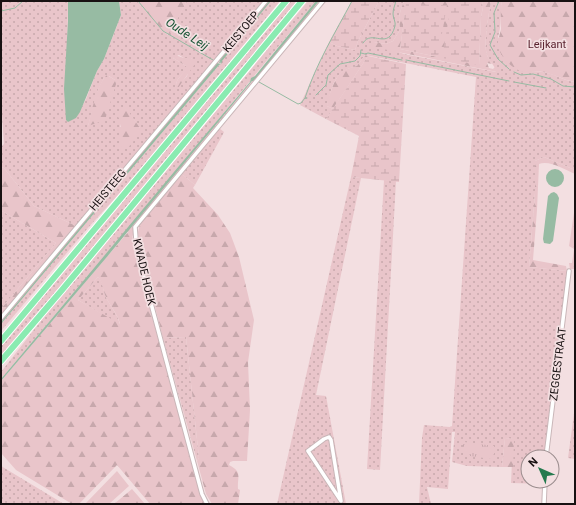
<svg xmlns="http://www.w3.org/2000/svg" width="576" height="505" font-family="Roboto,sans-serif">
<defs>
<pattern id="grass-dots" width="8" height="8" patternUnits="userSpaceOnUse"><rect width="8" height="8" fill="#e9c5ca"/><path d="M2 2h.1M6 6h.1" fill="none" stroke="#c7a8ac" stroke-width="1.8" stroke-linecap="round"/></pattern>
<pattern id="forest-firs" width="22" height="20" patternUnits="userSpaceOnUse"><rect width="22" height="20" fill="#e9c5ca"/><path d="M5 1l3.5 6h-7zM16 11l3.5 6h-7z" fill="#c7a8ac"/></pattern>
<pattern id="wetland-marsh" width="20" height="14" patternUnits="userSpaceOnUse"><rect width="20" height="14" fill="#e9c5ca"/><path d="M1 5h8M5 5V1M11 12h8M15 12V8" fill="none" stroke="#c7a8ac"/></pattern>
<pattern id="park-tufts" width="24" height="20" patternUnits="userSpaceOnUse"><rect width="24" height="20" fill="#e9c5ca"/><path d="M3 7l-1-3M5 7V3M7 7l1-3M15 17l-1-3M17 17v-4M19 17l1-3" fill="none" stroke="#c7a8ac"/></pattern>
</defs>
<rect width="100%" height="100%" fill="#f3dfe1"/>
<path fill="url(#grass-dots)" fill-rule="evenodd" d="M1,1h67l-2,119 10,-2 10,-19 11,-28 7,-12 13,-33 4,-11 -2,-14h18l26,30 5,4 19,-34h78l-189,225 -42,-20 -30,-38 -3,-1v-20l3,-3 -2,-28h-1zM179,55l5,3h8l-5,18 -11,12c-1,-10 7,-13 12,-20l-2,-2 -13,-8zM109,76l6,4c-4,27 -9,28 -27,46l10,-36 6,-12zM126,109l14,19 -20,-1z
M267,1l-49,62 -217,259v-2z
M271,1h9l-152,183 -41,45 -86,102v-7l218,-259 2,-1v-3z
M290,1h8l-297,356v-11z
M308,1h8l-147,178 -168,200v-7l46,-59z
M319,1h3l-66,79 -1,-1z
M379,1h25l-3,8 -2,8 1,13 -7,11 -7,3 -13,-2 31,12 92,18c-1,-7 -7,-11 -9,-17 -4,-11 2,-42 4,-54h11c-2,12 0,24 -4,36l25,34c11,0 20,0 31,4 7,3 13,6 21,7v88l-31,-13 -9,4v32l-6,74 38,4 -22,186h-17v24h15v3l-32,-1 2,-44 -8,-1 -3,29 -35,-1 -15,-4 3,-30h-3l-4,57 -21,-2 4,17h-12l3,-66 2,-13 26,2 2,-1 24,-349 -111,-22 -8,11c-24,6 -24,19 -30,40l6,3 -7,10 -26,-14 29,-63 8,4 18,4 3,-9z
M252,81h3l-120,144 -2,4v7l-6,-5z
M219,128l5,4 -2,4 -27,49 -13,-11z
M351,177l10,1 -45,217 10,1 20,108h-69z
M384,180l12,1 -16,289 -13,-1z
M1,198l1,13 54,32 -55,66z
M98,277c5,4 5,12 7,18 4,10 13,19 15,30l-42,-25z
M186,337l13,121 -2,3 -34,-123z
M575,406v53l-7,-1z
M1,466l63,38h-63z"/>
<path fill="url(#forest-firs)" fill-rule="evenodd" d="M137,1h50l-18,34 -6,-4z
M404,1h74h-10l-8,3 19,61 2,-48 2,-10 -1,-5 -3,-1h12c-2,12 -8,43 -4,54 1,3 4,6 5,9l-5,-1 2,5 4,1 2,-2 2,5 -129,-26 5,-4 13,2 7,-3 7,-11 -1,-13 2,-8zM405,13l33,44 -38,-8z
M502,1h73v81c-12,-2 -21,-8 -32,-10 -7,-2 -15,1 -22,-1 -10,-3 -20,-14 -23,-24 -1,-6 2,-12 3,-18 0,-10 -1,-18 1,-28z
M175,55l9,3h7l6,3 -19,27h-2c-1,-10 7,-13 11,-20l-1,-2 -13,-8z
M365,55l3,1 -35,53 -6,-3c0,-6 2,-10 4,-15 6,-16 9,-21 26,-25z
M107,75l8,5 1,4 -11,36 -17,6c4,-14 8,-41 19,-51z
M126,108l14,20 1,4 -14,17h-5l-2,-5 1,-24 -4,-4z
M544,157l31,13v4c-10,-4 -25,-14 -36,-10l-2,46 -4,50 33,6 1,5 -38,-4 6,-74v-32z
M1,167l3,1 30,38 42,20 -75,89v-6l55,-66 -54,-32z
M182,174l13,11 -2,3 25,27 12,18 9,24 15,63 -6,42 2,48 -3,51h-14l-3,1 -1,3c14,7 8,12 9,24l2,1 -2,14h-26l-6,-10 -9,-33 2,-3 -13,-121 -23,1 -24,-94 -1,-12 2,-8z
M575,206v63h-5l-1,-6h3l2,-14 -5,-3z
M129,231l3,2 2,17 51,188 21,66h-56l-33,-39 -38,39h-7l-56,-34 -15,-17v-72zM98,277c4,4 5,12 7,18 4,10 13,19 15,29l-42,-24z
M505,438l9,1 -1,28h-11z
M117,471l12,15 -20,18h-24z
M132,489l13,15h-31z"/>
<path fill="url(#wetland-marsh)" d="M352,1h27l-21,40 -3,9 -18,-4 -8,-4z
M468,1l14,1 1,5 -2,10 -2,48 -37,-7 9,-53z
M406,4l41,1 -9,52 -38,-8z
M368,56l38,8 -7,118 -48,-5 8,-41 -33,-17z"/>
<path fill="url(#park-tufts)" d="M464,442l30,4v11l-3,2 -28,-4v-11z"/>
<path fill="#97bba3" d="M68,1h51l2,14 -17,44 -7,12 -17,41 -4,6 -8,4 -2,-2 -2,-31 4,-68z
M268,1h3l-49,60v2l-3,-2z
M316,1h3l-65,80h-2l-146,177 -105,123v-2c84,-99 165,-199 249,-297l1,-4 4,-2z
M217,63l4,1 -2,1 -218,259v-2z
M546 178a9 9 0 1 1 18 0a9 9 0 1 1-18 0Z
M554,192l3,2 2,4 -6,43 -3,3 -6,-1 -1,-4 5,-43 3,-3z"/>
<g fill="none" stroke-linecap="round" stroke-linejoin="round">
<path stroke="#97bba3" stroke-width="1" d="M138,1l25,30 50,29
M499,1l-5,12 1,19 -5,13 8,14 11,10
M1,11l14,-3 8,-7
M363,43c9,-15 25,9 32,-17 1,-4 -2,-8 -2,-12 0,-5 2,-9 3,-13
M361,53l4,1 3,-1 34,7
M406,60l103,21
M219,62l2,1
M514,72l7,3 12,-1 18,5 12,7 12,1
M259,82l39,22 3,-1 4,-5h2
M514,82l32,6
M316,95l10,-10 2,-10 12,-11 15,-3 5,-5 1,-6
M305,98c11,-34 30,-65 47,-97"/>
<g stroke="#c9b6b8" stroke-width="5.5">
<path id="street" d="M1,318l265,-317
M329,437l2,3 10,61 -33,-50 16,-12z
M546,457l23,-186
M207,504l-5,-10 -61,-228 -5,-26 -1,-13 188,-226
M544,504l1,-23"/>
</g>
<g stroke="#fff" stroke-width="8">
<path id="highway" d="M1,341l285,-340
M1,361l61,-71 240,-289"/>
</g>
<use href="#street" stroke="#fff" stroke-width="3.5"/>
<use href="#highway" stroke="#8aebb1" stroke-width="6"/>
</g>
<g text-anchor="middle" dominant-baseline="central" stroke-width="3.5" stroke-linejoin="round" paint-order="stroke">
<g font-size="11" fill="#181112" stroke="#f3dfe1">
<text transform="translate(241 32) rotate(-50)">KEISTOEP</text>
<text transform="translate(108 190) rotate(-50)">HEISTEEG</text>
<text transform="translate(144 272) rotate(77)">KWADE HOEK</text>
<text transform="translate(558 364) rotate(-83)">ZEGGESTRAAT</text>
</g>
<g font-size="11" fill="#5b232f" stroke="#f3dfe1">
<text x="547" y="44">Leijkant</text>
</g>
<g font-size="12" font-style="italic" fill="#155333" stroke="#f3dfe1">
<text transform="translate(187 34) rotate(33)">Oude Leij</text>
</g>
</g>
<rect width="576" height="505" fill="none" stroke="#181112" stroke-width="4"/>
<g transform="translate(540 469) rotate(315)"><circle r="19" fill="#f3dfe1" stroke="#9b8d8e"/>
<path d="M0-3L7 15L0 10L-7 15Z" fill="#247a4e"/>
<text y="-6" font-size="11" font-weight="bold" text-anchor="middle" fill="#181112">N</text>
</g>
</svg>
